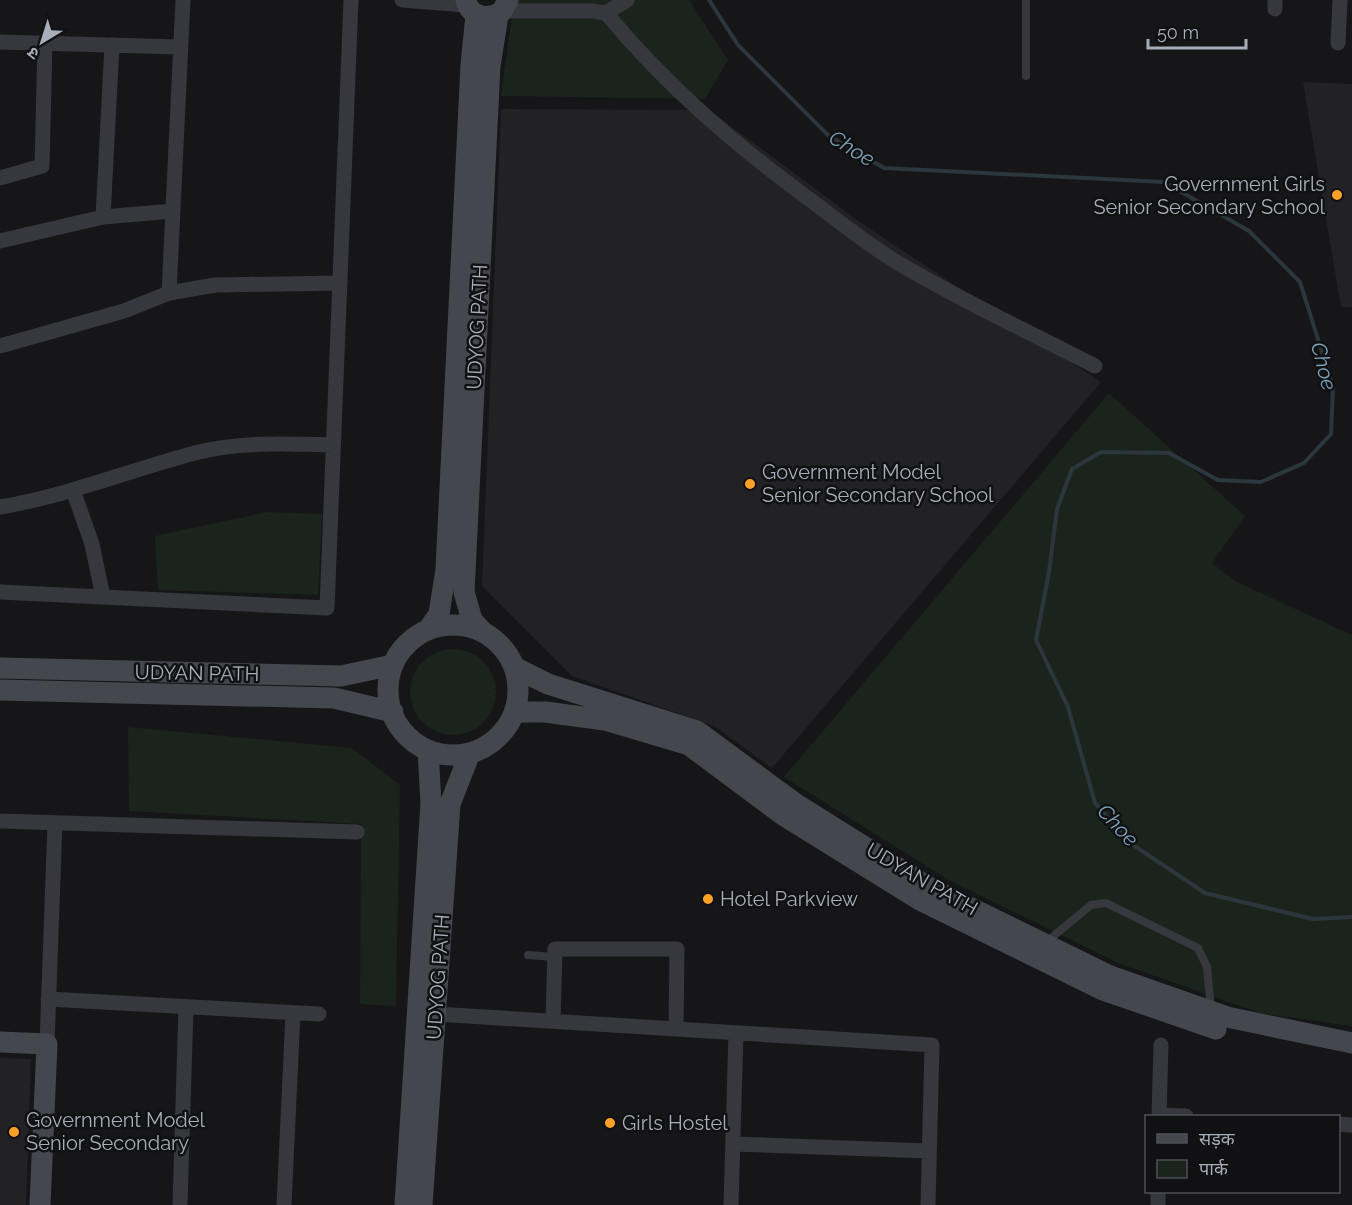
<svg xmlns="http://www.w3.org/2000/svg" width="1352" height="1205" font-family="Raleway,'Noto Sans Devanagari',sans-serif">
<rect width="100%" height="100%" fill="#161618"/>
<path fill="#222225" d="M1303,82l49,2v223h-11z
M501,109l208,1 155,115 237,157 -329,386 -58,-42 -142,-50 -90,-90z
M0,1058l31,1 -5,146h-26z"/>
<path fill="#1b241c" d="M512,0h177l39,60 -23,39 -204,-3 12,-87z
M1109,393l136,123 -33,47 25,19 115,53v391l-92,-13 -142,-50 -171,-84 -163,-102z
M266,512l56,2 -4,81 -160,-5 -3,-54z
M410 692a43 43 0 1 1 86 0a43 43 0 1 1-86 0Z
M128,727l224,21 48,37 -4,221 -36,-2 1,-180 -232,-13z"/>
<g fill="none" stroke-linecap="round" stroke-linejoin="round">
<path stroke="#2b373d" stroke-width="4" d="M709,0l29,45 91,91 55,32 280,14 85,49 51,51 33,105 -2,47 -27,29 -43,19 -43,-2 -49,-27 -68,-1 -29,17 -15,40 -8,63 -13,68 32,67 27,96 35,40 75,50 108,26 39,-2"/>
<path stroke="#37383e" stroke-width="8" d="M1026,76v-76
M1045,943l46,-38 15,-2 92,45 9,19 4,42
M528,955l27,2"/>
<path stroke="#37383e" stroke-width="15" d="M402,0l64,5
M1275,9v-9
M502,11h92
M599,12l7,1 21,-13
M606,13c62,75 133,135 211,192 26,20 53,41 81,58 64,38 131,69 197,103
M0,42l180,5
M1338,43l2,-43
M0,178l42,-12 3,-123
M103,217l9,-172
M0,241l103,-24 70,-6
M169,293l14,-293
M0,346l124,-35 45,-18 46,-8 125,-2
M73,490l19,54 11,53
M0,507c67,-11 130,-37 195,-54 44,-12 94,-9 138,-8
M0,592l327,16 24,-608
M0,821l357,11
M48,999l271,15
M436,1014l496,31 -4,160
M553,1021l2,-72h122l-1,79
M47,1044l8,-221
M1160,1115l26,1
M1159,1116l2,-71
M1338,1124l14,1
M733,1144l196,7
M180,1205l6,-198
M284,1205l9,-192
M731,1205l5,-172
M1158,1205v-13"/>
<path stroke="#44484e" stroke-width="21" d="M466,0c3,17 24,21 36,11l6,-11
M388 690a65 65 0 1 1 130 0a65 65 0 1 1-130 0Z
M428,630l11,-16 7,-45 25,-504 5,-50
M484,633l-12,-13 -8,-28 26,-526 8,-51
M514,667l34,17 149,47 99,73 134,84 180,88 117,41 125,26
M0,668l341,8 52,-11
M0,690l334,8 59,14
M515,712h30l60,8 84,25 94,70 137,85 183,90 113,39
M0,1042l47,2 -7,161
M405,1205l26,-402 -3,-53
M422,1205l28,-401 20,-51"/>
</g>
<g fill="#ffa127" stroke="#111113" stroke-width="2">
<circle cx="1337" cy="195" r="6"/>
<circle cx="750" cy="484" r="6"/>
<circle cx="708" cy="899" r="6"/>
<circle cx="610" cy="1123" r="6"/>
<circle cx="14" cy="1132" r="6"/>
</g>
<g text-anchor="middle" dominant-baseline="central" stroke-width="5" stroke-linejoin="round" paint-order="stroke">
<g font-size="20" fill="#a7aeb9" stroke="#111113" text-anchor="start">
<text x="1325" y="184" text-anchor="end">Government Girls<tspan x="1325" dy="23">Senior Secondary School</tspan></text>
<text x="762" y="472">Government Model<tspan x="762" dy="23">Senior Secondary School</tspan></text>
<text x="720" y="899">Hotel Parkview</text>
<text x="26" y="1120">Government Model<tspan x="26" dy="23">Senior Secondary</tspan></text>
<text x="622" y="1123">Girls Hostel</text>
</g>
<g font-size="20" fill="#a7aeb9" stroke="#111113">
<text transform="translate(477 327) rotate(-87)">UDYOG PATH</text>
<text transform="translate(197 673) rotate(1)">UDYAN PATH</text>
<text transform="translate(922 879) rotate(30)">UDYAN PATH</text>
<text transform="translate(438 977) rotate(-86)">UDYOG PATH</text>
</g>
<g font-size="21" font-style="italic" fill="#7ba1b8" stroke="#111113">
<text transform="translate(852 148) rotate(32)">Choe</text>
<text transform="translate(1324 366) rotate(76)">Choe</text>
<text transform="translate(1118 825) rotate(47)">Choe</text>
</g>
</g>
<rect x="1145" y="1115" width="195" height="78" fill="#111113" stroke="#4d5055" stroke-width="1.5"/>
<rect x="1157" y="1134" width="30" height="9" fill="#44484e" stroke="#4d5055" stroke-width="1.5"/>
<text x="1199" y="1145" font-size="18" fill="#a7aeb9">सड़क</text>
<rect x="1157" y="1160" width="30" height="18" fill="#1b241c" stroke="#4d5055" stroke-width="1.5"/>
<text x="1199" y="1175" font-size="18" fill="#a7aeb9">पार्क</text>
<g transform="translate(42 42) rotate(218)" stroke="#111113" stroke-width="4.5" paint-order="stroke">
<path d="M0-4.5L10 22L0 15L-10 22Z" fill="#a7aeb9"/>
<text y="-9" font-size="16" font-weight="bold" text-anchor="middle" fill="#a7aeb9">उ</text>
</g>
<path d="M1148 39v9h98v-9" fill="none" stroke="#a7aeb9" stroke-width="3"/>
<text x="1157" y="39" font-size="18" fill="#a7aeb9" stroke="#111113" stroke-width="4.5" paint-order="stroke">50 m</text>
</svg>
